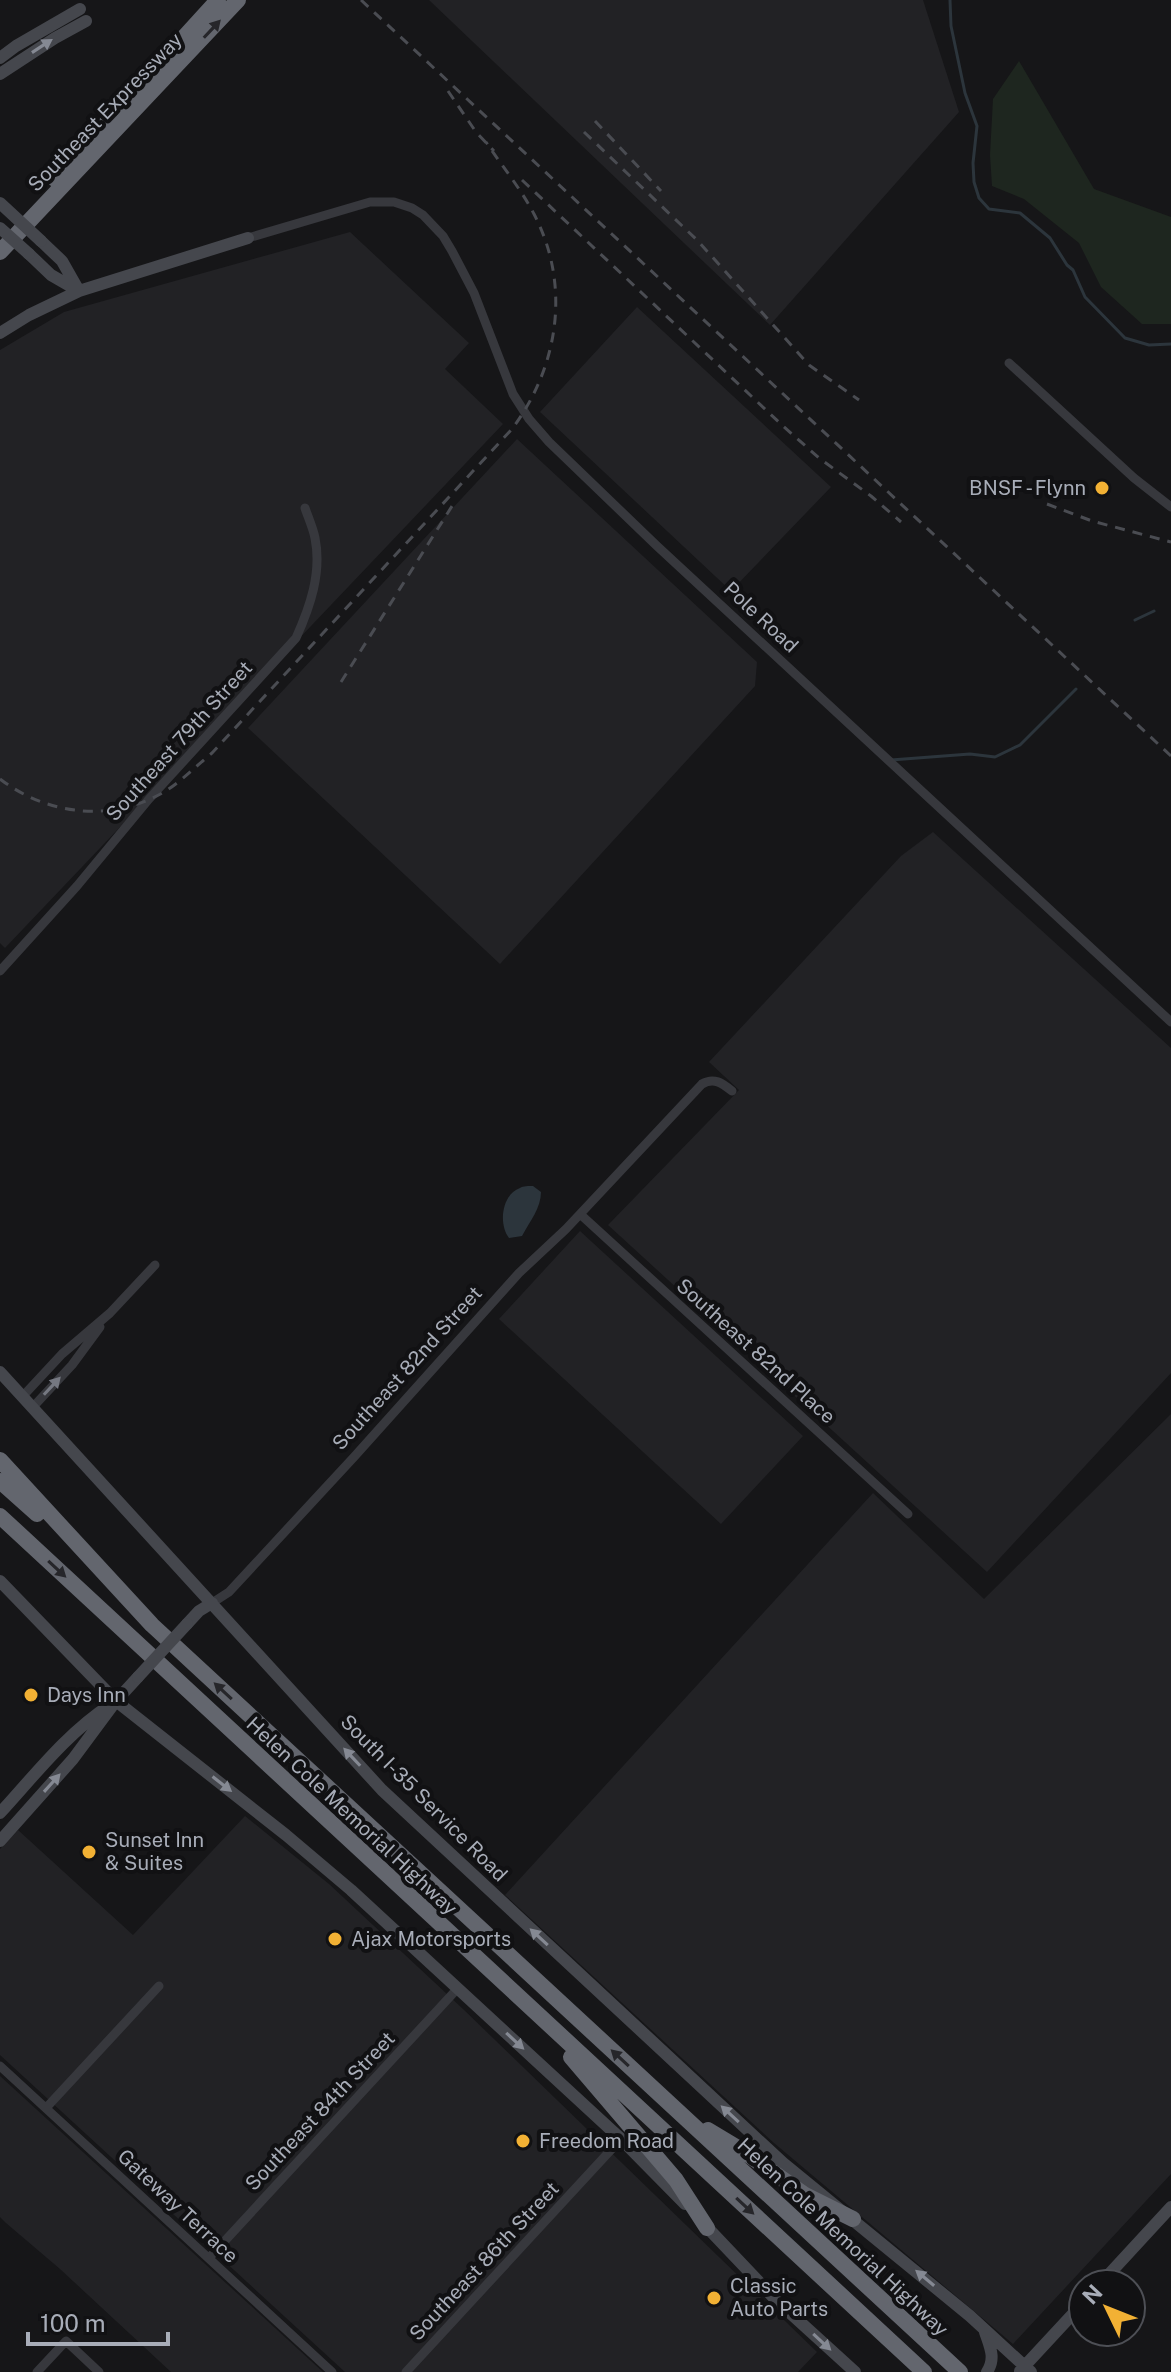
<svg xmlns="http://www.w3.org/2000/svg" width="1171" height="2372" font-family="'Public Sans',sans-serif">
<rect width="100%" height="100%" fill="#161618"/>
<path fill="#222225" d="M429,0h494l36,112 -189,213z
M350,232l119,111 -24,26 58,55 -498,524 -5,-5v-593l64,-38z
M637,307l194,180 -100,104 -191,-179z
M517,439l240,223 -2,24 -255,278 -252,-236z
M933,832l238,216v325l-184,199 -379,-347 131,-135 -30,-28 192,-206z
M580,1231l223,205 -82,88 -222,-205z
M1171,1414v760l-158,170 -239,-201 -269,-248 368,-402 111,106z
M245,1816l84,68 134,125 354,343 -19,20h-453l-345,-317v-206l18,-19 115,105z
M0,2076l323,296h-152l-111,-103 -54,-46 -6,-6z"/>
<path fill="#1e261f" d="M1019,61l75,128 77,28v107h-29l-41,-37 -22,-44 -55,-44 -32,-13 -2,-31 3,-56z"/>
<path fill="#2c353c" d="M533,1186l8,6c0,16 -11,29 -19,44l-13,2c-11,-14 -7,-44 11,-50 3,-2 9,-2 13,-2z"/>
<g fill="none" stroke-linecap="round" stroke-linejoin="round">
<path stroke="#2c353c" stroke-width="3" d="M950,0l1,26 14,67 12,33 -4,37 1,19 5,16 10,11 31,4 30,25 17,27 6,5 12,27 40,41 24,7 22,-1
M1135,620l19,-9
M891,760l79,-6 25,3 25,-12 56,-56"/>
<path stroke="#37383d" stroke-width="9" d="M248,238l122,-36h24l18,6 11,7 20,21 9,15 22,42 39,101 16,25 20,23 108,104 514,476
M1009,363l125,115 37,29
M0,971l77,-85 72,-87 147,-161c14,-31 26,-65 19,-100 -2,-10 -7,-21 -10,-30
M580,1214l328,300
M23,1396l39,-42 48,-41 45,-48
M33,1407l39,-42 28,-38
M212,1603l17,-11 125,-135 165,-184 47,-44 136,-145c12,-7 20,-1 30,7
M0,2066l332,306
M46,2108l113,-122
M209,2258l249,-270
M37,2372l29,-31 33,31
M406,2372l215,-233"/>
<path stroke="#45474d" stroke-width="12" d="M0,58l16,-12 64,-37
M0,74l55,-36 31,-17
M41,241l21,20 17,30
M29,254l22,21 26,15
M0,333l29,-18 50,-24 169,-53
M0,1372l382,418 401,373 187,153 61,56
M0,1581l116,120 170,134 65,55 270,249 64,65
M187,1624l12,-13 13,-8
M0,1813c34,-37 67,-80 110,-108
M0,1841l73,-82 43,-58 22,-24
M703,2223l74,78 78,71
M1100,2284l71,-77
M985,2332c5,15 11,26 2,40
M1020,2371l63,-68"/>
<path stroke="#63666e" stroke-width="16" d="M55,179l163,-179
M0,252l238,-252
M0,1460l152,165 808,747
M0,1481l37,33
M0,1516l924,856
M571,2057l105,123 31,48
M708,2130l35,21 62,44 48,24"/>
<path stroke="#4a4c52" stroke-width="3" stroke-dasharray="10 8" stroke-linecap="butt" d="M361,0l810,756
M448,91l28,41 18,19
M595,121l66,70
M584,132l114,109 111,124 50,35
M522,180l261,246 36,32 52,38 30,26
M1047,504l45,17 79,21
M341,682l113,-179
M0,779c47,36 111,44 164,13 18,-11 32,-26 48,-39l300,-324c47,-63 59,-144 22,-215 -13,-25 -32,-48 -48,-72"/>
<path stroke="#45474d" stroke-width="12" d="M0,203l41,38
M0,228l29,26
M138,1677l49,-53"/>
</g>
<defs><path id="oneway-solid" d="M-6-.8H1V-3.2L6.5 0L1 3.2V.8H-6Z" transform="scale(2)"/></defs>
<g fill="#26262a">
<use href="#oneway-solid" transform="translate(212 29) rotate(-47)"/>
<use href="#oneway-solid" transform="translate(57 1569) rotate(43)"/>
<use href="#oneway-solid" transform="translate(223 1691) rotate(-137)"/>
<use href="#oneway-solid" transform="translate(620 2058) rotate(-137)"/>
<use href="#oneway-solid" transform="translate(745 2206) rotate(43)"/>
</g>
<g fill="#858993">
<use href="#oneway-solid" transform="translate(42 46) rotate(-33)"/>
<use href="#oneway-solid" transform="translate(352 1757) rotate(-133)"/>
<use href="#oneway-solid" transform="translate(52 1783) rotate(-48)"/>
<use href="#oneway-solid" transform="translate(222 1784) rotate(38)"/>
<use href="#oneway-solid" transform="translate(539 1937) rotate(-137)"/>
<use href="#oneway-solid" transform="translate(515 2041) rotate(43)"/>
<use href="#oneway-solid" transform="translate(730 2114) rotate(-137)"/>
<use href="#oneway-solid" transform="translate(925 2278) rotate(-140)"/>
<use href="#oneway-solid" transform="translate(822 2342) rotate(43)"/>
</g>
<use fill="#757881" href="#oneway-solid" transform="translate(52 1386) rotate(-47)"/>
<g fill="#f2b134" stroke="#111113" stroke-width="3">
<circle cx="1102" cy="488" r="8"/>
<circle cx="31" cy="1695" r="8"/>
<circle cx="89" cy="1852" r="8"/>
<circle cx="335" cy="1939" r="8"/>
<circle cx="523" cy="2141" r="8"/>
<circle cx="714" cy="2298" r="8"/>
</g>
<g text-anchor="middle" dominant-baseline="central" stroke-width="8" stroke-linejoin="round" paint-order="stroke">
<g font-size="20" fill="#a8adb8" stroke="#111113">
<text transform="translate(105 112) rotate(-46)">Southeast Expressway</text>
<text transform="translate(761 617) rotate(43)">Pole Road</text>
<text transform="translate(179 741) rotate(-48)">Southeast 79th Street</text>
<text transform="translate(756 1351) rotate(42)">Southeast 82nd Place</text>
<text transform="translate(407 1368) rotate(-48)">Southeast 82nd Street</text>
<text transform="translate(424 1798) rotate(45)">South I-35 Service Road</text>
<text transform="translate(352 1816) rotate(43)">Helen Cole Memorial Highway</text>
<text transform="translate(320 2111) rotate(-47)">Southeast 84th Street</text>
<text transform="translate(178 2206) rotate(43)">Gateway Terrace</text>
<text transform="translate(843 2237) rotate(43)">Helen Cole Memorial Highway</text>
<text transform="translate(484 2261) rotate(-47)">Southeast 86th Street</text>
</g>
<g font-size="20" fill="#a8adb8" stroke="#111113" text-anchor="start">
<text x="1086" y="488" text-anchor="end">BNSF - Flynn</text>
<text x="47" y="1695">Days Inn</text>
<text x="105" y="1840">Sunset Inn<tspan x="105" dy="23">&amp; Suites</tspan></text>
<text x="351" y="1939">Ajax Motorsports</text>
<text x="539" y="2141">Freedom Road</text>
<text x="730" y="2286">Classic<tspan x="730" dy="23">Auto Parts</tspan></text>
</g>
</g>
<g transform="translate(1107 2308) rotate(313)"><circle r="38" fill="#111113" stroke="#4d4f55" stroke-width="2"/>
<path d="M0-6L14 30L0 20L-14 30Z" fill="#f2b134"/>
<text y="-12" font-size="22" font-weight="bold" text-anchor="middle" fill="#a8adb8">N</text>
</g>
<path d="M28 2332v12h140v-12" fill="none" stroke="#a8adb8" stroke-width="4"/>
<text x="40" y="2332" font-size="24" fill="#a8adb8" stroke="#111113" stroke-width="6" paint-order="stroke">100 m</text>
</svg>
